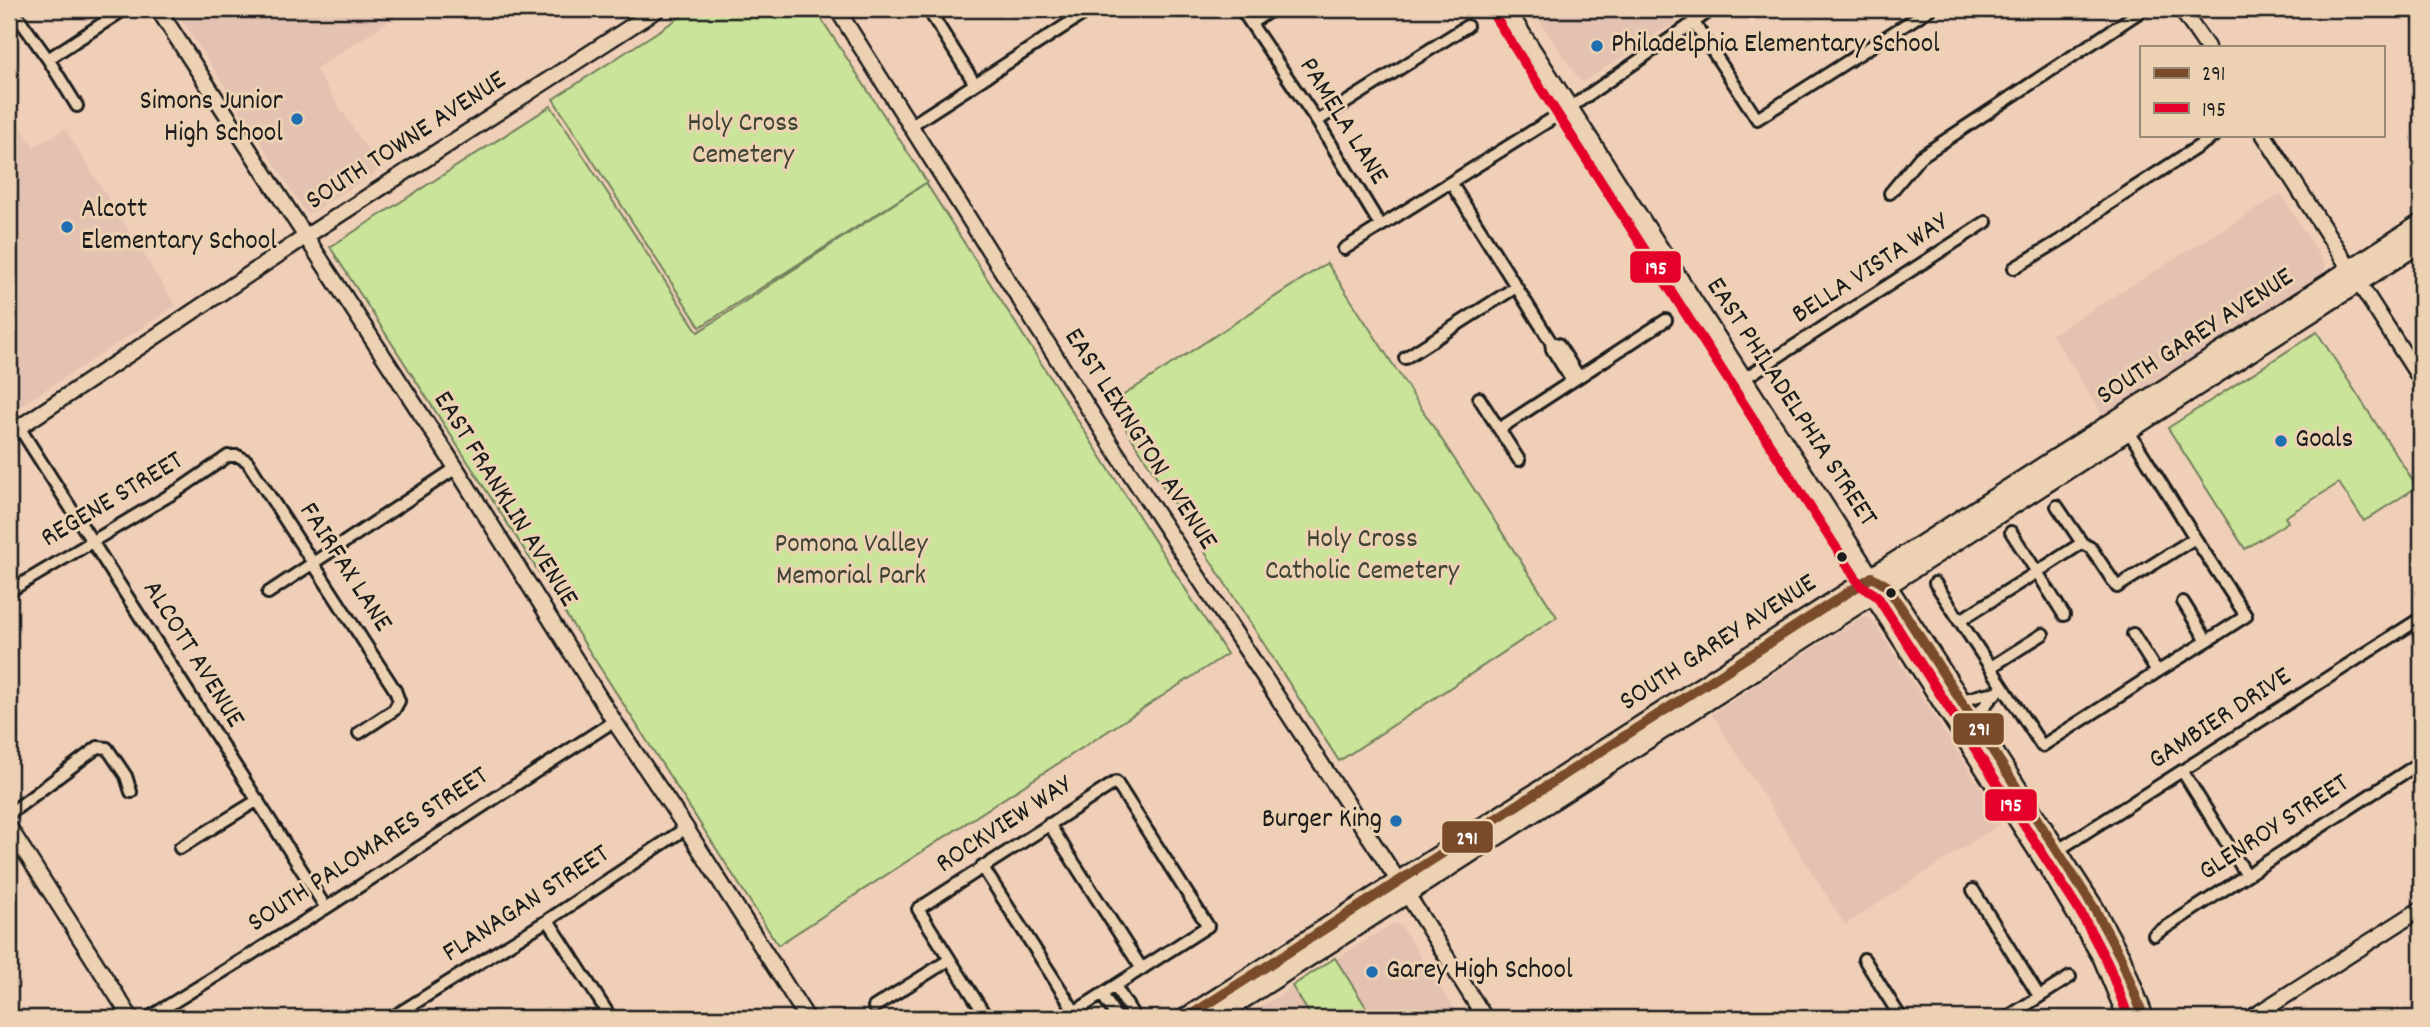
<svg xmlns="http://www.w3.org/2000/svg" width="2430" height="1027" font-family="Dekko,sans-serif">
<rect width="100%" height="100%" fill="#f0cfb8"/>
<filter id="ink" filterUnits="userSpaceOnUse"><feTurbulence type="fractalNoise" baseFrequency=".0143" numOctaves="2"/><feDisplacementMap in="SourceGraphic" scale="14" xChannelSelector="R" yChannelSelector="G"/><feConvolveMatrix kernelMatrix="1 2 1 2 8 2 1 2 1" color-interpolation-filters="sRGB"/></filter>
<g filter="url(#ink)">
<path fill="#e4c2b1" d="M175,9h233l-93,60 65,101 -66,41 -7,2 -3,-3z
M1534,9h161l-110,72h-5l-47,-70z
M9,108l25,39 31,-18 111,177 -167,107z
M2281,194l45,72 -4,8 -218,143 -52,-83z
M1861,617l10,1 132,204 -158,103 -133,-211z
M1393,923l8,3 59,92h-217z"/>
<path fill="#cae49a" stroke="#73805b" stroke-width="2" d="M693,9h122l112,173 -227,145 -147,-228z
M551,106l147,226 228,-149 301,471 -449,291 -448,-698z
M1327,263l230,354 -218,144 -229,-357z
M2317,332l100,155 -53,34 -25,-38 -54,34 3,5 -43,27 -77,-121z
M1335,958l38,60h-61l-20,-32z"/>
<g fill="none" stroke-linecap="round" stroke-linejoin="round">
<g stroke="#1c1c1c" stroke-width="16">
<path id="minor" d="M12,9l36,50 29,47
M928,9l47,75
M1241,9l76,112 63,104
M1693,21l64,98 173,-110
M1251,23l22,-14
M48,59l77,-50
M1317,121l150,-95
M910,126l181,-117
M1451,183l100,159 1,7 20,32
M1890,193l30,-36 224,-148
M1344,249l227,-142 142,-98
M2014,268l55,-33 37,-29 110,-71
M1551,342l7,2 21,33
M1405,358l111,-71
M1745,378l241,-156
M1479,398l40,62
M19,427l307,481
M1499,429l167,-109
M2128,430l67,108
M2057,506l25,37
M2011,532l26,40 45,-29 9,5 26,39 78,-49 51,78 -39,25
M1935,583l107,163 115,-74 -24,-38
M13,589l167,-100 48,-33h10l9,5 148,229 4,11 -5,9 -35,23
M268,593l188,-125
M1959,621l78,-49 27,43
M1991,667l52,-33
M2157,672l50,-31 -24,-39
M1961,700c12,-1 23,-8 34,-7
M1975,720c5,-10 19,-26 28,-33
M2183,772l63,102
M9,814l89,-67 9,1 19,28 5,16
M1049,824l93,145
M180,848l78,-48
M2052,854l369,-236
M982,866l93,146
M1973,890l66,106
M548,920l63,98
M2154,935l267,-173
M1864,959l37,59
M1115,986l20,32
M1102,994l15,24
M874,1007l75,-47
M2268,1007l7,11
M148,1018l178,-110 288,-187
M391,1018l157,-98 138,-92
M987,1018l-69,-109 198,-127 92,144 -143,92
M2006,1018l64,-41"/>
</g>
<g stroke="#1c1c1c" stroke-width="19">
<path id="tertiary" d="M158,9l298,459 158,253 72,107 121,190
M837,9l275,437 295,448 78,124
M1507,9l365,568
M2181,9l26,38
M2264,135l157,245
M9,434l296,-197 353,-228
M9,827l122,191
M2251,1018l170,-109"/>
</g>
<g stroke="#1c1c1c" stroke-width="23">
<path id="primary" d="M1878,580l9,6 207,322 27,50 23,60
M1872,584l1,10 180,280 50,84 25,60
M1186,1018l1235,-794
M1213,1018l1208,-776"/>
</g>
<use href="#minor" stroke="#ecd2b3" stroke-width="10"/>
<use href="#tertiary" stroke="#ecd2b3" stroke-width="14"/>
<use href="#primary" stroke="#ecd2b3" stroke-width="18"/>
<g stroke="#ecd2b3" stroke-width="16">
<path id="bus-1" d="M1186,1018l686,-441 15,9 207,322 27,50 23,60"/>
</g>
<g stroke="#ecd2b3" stroke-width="16">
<path id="bus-2" d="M1495,17l365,568 17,11 205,319 26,49 21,54"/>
</g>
<use href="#bus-1" stroke="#7a4b2a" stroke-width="10"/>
<use href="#bus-2" stroke="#e4002b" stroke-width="10"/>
</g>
</g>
<g fill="#1f6fb2" stroke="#ecd2b3" stroke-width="2.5">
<circle cx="1597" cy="46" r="7"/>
<circle cx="297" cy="119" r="7"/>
<circle cx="67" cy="227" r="7"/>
<circle cx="2281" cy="441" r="7"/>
<circle cx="1396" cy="821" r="7"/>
<circle cx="1372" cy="972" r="7"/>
</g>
<g fill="#1c1c1c" stroke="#ecd2b3" stroke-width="2.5">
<circle cx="1842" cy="557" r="6"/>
<circle cx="1891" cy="593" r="6"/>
</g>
<g text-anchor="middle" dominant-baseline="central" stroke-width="6" stroke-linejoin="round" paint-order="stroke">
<g font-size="28" fill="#1c1c1c" stroke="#ecd2b3" text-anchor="start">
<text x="1611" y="46">Philadelphia Elementary School</text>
<text x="283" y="103" text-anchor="end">Simons Junior<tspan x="283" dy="32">High School</tspan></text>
<text x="81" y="211">Alcott<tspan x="81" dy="32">Elementary School</tspan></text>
<text x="2295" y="441">Goals</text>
<text x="1382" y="821" text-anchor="end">Burger King</text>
<text x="1386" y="972">Garey High School</text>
</g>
<g font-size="28" fill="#1c1c1c" stroke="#ecd2b3">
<text transform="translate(1342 122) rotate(58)">PAMELA LANE</text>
<text transform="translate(407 142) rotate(-33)">SOUTH TOWNE AVENUE</text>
<text transform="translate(1871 270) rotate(-33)">BELLA VISTA WAY</text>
<text transform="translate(2196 338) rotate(-33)">SOUTH GAREY AVENUE</text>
<text transform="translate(1790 403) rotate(57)">EAST PHILADELPHIA STREET</text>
<text transform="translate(1139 440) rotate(57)">EAST LEXINGTON AVENUE</text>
<text transform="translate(504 500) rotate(58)">EAST FRANKLIN AVENUE</text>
<text transform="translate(113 501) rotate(-31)">REGENE STREET</text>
<text transform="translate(344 568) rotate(57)">FAIRFAX LANE</text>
<text transform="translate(1719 644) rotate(-33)">SOUTH GAREY AVENUE</text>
<text transform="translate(192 655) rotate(58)">ALCOTT AVENUE</text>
<text transform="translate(2221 720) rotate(-33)">GAMBIER DRIVE</text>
<text transform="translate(1005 826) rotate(-33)">ROCKVIEW WAY</text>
<text transform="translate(2275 829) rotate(-33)">GLENROY STREET</text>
<text transform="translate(369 851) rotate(-33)">SOUTH PALOMARES STREET</text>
<text transform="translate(527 905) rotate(-33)">FLANAGAN STREET</text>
</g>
<g font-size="28" fill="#3f4435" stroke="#ecd2b3">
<text x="743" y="125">Holy Cross<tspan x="743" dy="32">Cemetery</tspan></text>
<text x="1362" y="541">Holy Cross<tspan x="1362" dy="32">Catholic Cemetery</tspan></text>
<text x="851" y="546">Pomona Valley<tspan x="851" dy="32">Memorial Park</tspan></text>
</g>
</g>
<g stroke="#ecd2b3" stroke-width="2.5">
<rect x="1629" y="250" width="53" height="34" rx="7" fill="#e4002b"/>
<rect x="1952" y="712" width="53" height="34" rx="7" fill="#7a4b2a"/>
<rect x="1984" y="788" width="54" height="34" rx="7" fill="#e4002b"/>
<rect x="1441" y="820" width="53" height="34" rx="7" fill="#7a4b2a"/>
</g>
<g font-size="19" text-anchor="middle" font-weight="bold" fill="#fff">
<text x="1656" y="274">195</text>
<text x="1979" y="735">291</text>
<text x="2011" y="811">195</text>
<text x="1467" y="844">291</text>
</g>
<rect width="2430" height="1027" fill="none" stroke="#ecd2b3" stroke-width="35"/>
<rect x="18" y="18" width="2395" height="992" fill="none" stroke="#1c1c1c" stroke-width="2.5" filter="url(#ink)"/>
<rect x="2140" y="46" width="245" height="91" fill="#ecd2b3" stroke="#998977" stroke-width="2"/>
<rect x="2154" y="68" width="35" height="10" fill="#7a4b2a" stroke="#998977" stroke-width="2"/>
<text x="2202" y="80" font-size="21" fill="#1c1c1c">291</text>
<rect x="2154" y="103" width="35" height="10" fill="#e4002b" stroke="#998977" stroke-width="2"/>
<text x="2202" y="116" font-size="21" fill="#1c1c1c">195</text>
</svg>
